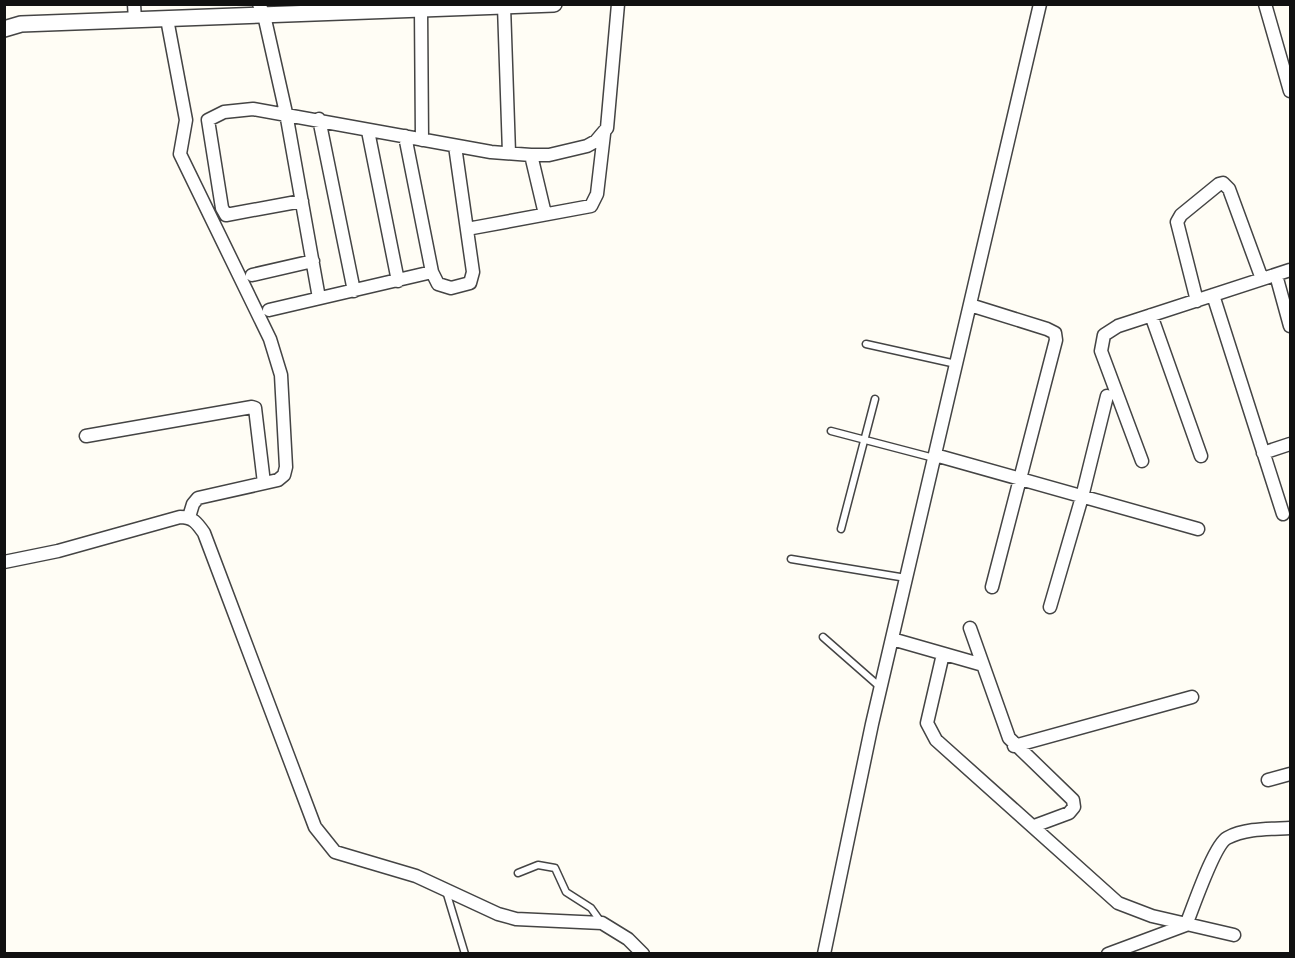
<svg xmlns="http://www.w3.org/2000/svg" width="1295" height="958" font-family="'IBM Plex Serif',serif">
<rect width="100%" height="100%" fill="#fffdf5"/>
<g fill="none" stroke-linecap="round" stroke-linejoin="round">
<g stroke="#444" stroke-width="9">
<path id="service" d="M866,344l90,20
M831,431l103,27
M841,529l34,-130
M791,559l115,19
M823,637l57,50
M518,873l20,-8 17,3 11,24 25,16 10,14
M446,891l19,63"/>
</g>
<g stroke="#444" stroke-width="15">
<path id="minor" d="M134,4l1,16
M259,4l5,11 22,98 33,185
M1265,4l25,87
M504,6l5,147
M421,9l1,131
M167,19l19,101 -6,34 90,185 11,36 5,92 -2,8 -6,5 -80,18 -5,6 -4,13
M319,119l35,172
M368,131l30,150
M405,136l27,136 6,12 13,4 19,-5 3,-11 -18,-126
M531,155l14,59
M302,201l-76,14 -4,-7 -14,-88 16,-8 29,-3 238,43 40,3h18l38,-9 9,-5 11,-13 11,-124
M467,229l124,-23 6,-12 7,-60
M252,275l61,-14
M1276,275l14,51
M1213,295l70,219
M1197,301l-20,-79 4,-7 38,-31 4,-1 6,6 33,90
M970,305l77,24 8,4 1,7 -64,247
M269,310l163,-38
M1151,315l50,141
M86,436l166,-29 3,1 9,75
M1263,453l27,-9
M935,455l263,74
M1142,461l-41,-110 3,-16 14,-9 172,-56
M4,562l54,-11 122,-34c13,0 17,6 24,16l111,294 20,25 81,24 82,38 18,5 86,4 26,16 15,15
M1050,607l32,-110 25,-101
M970,628l39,110 64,62 1,7 -5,6 -35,13
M892,639l91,26
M943,654l-16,69 9,17 182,163 34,13 82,19
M1014,746l178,-49
M1268,780l22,-6
M824,954l48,-230 168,-720
M1108,954l78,-29c7,-17 28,-80 41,-87 18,-10 43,-9 63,-10"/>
</g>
<g stroke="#444" stroke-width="18">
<path id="tertiary" d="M4,29l17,-5 533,-20"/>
</g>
<use href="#service" stroke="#fff" stroke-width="6"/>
<use href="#minor" stroke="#fff" stroke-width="12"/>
<use href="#tertiary" stroke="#fff" stroke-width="15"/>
</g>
<rect width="1295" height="958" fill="none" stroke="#111111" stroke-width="12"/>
</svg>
